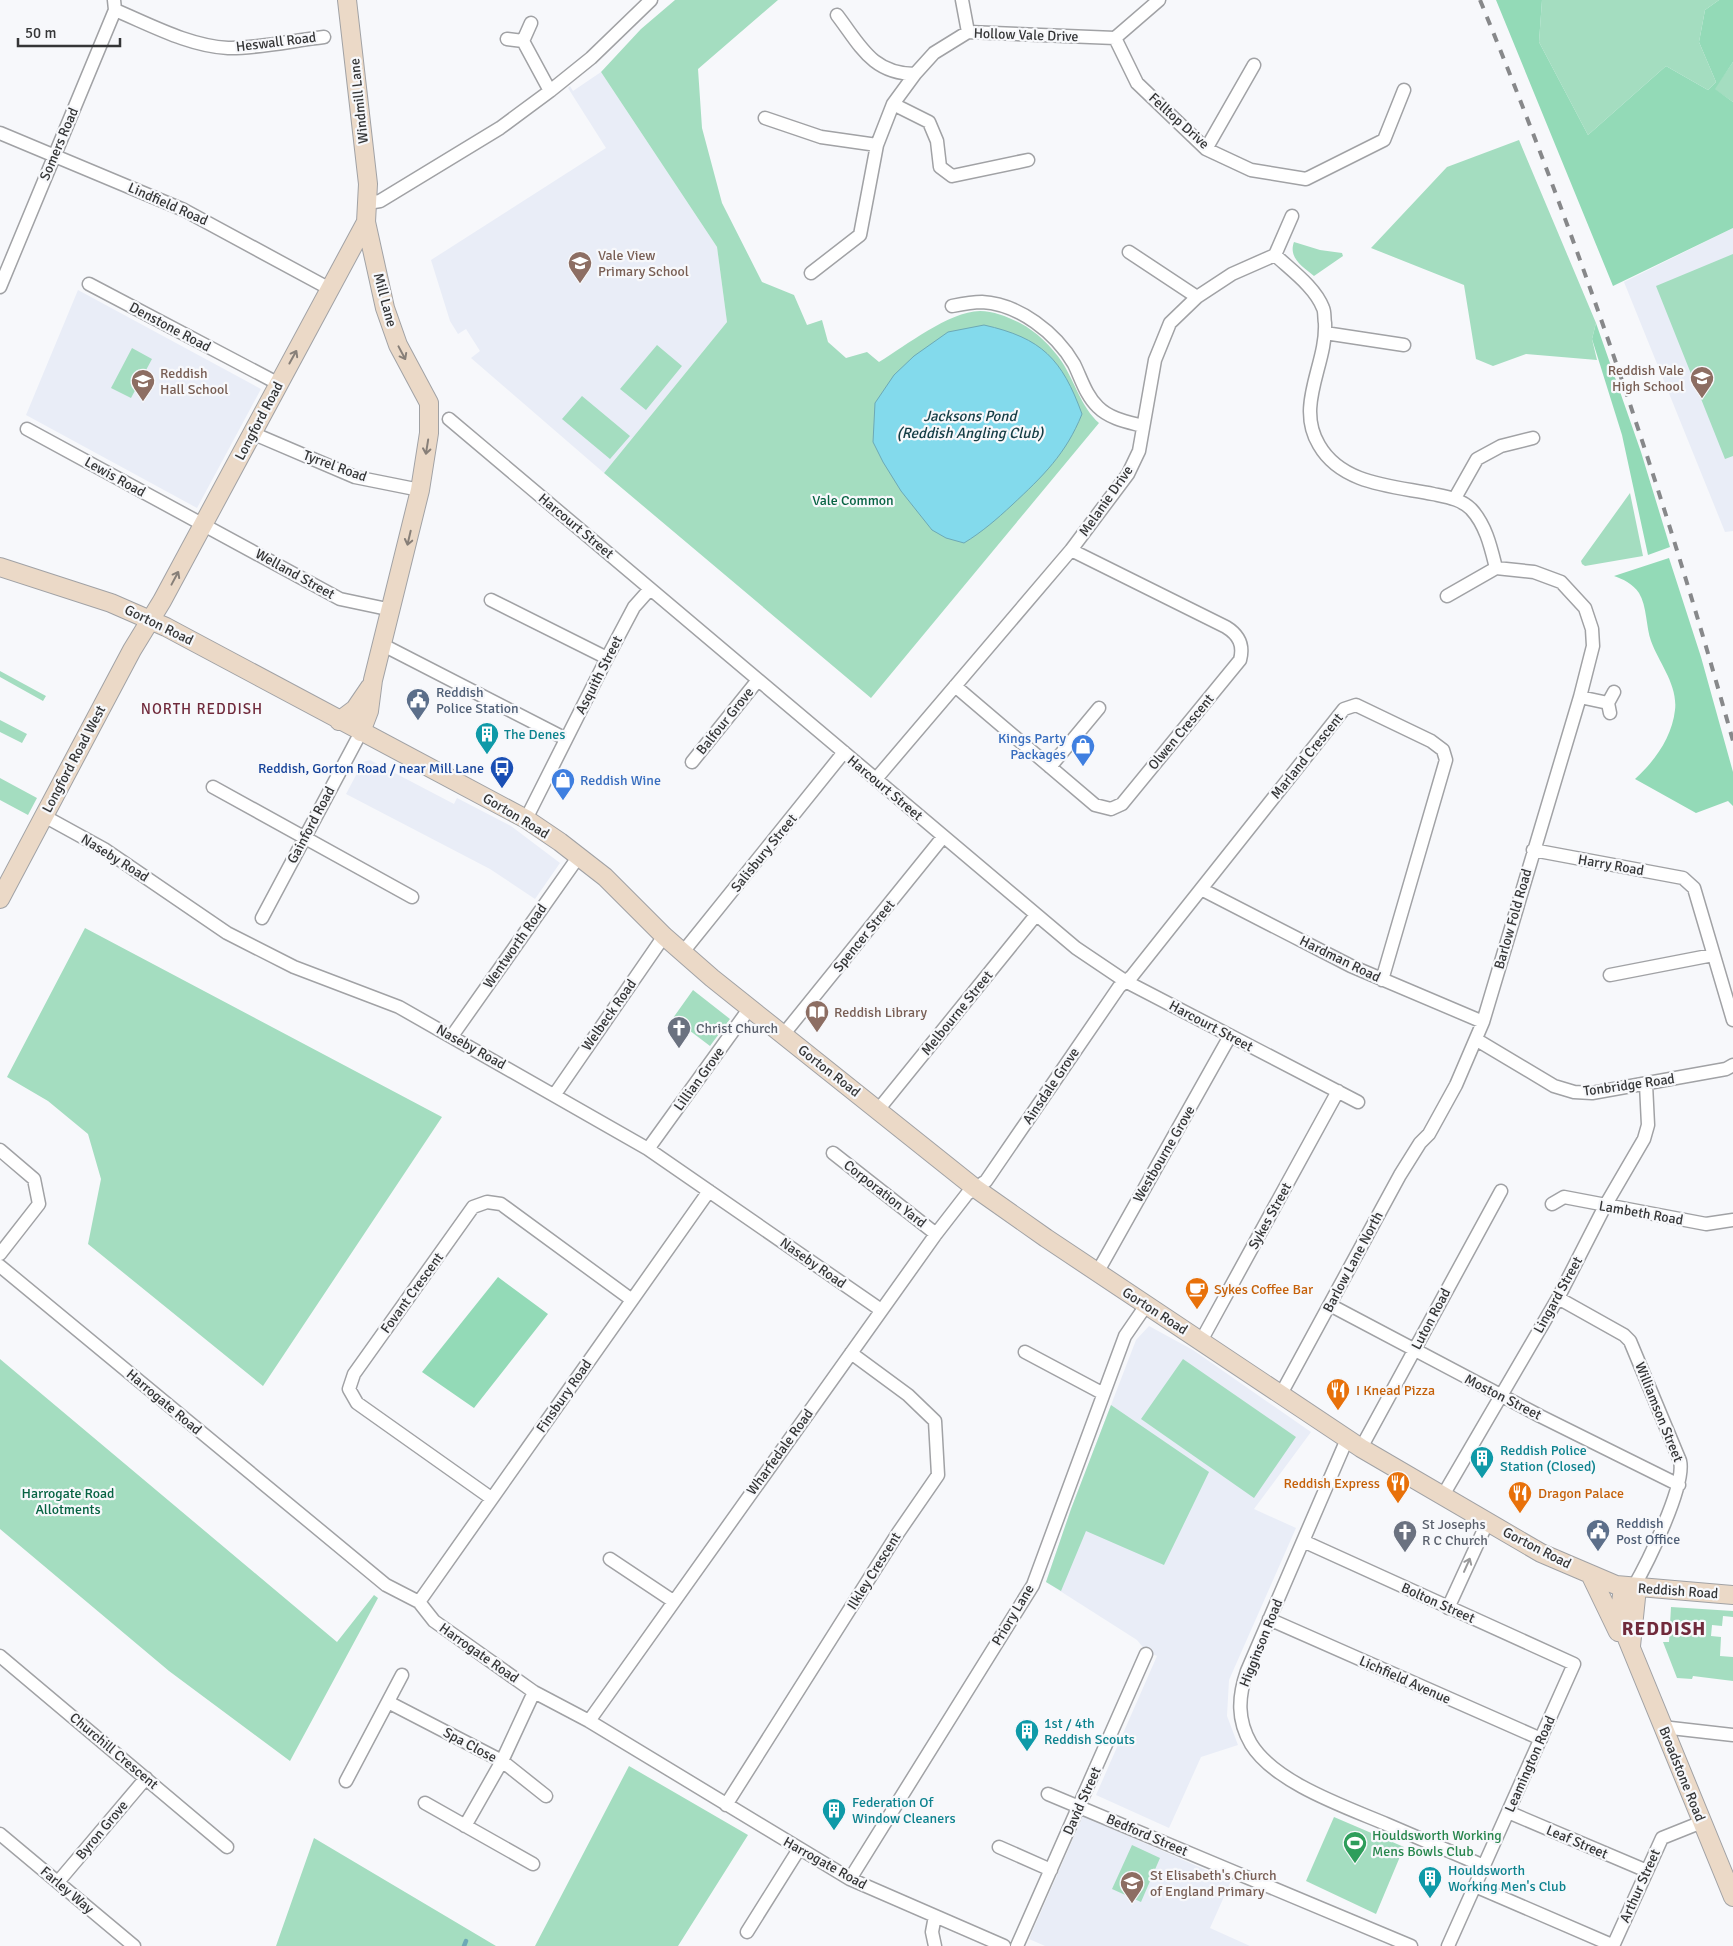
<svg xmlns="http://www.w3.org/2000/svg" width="1733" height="1946" font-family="Signika,sans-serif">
<rect width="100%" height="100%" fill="#f7f8fb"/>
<path fill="#e9edf7" d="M601,72l116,175 10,75 -123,151 -133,-115 9,-7 -14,-22 -8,5 -8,-13 -19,-61 175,-112 -38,-60 2,-2 3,5z
M1733,228v303l-8,1 -101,-250z
M78,290l183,99 -64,119 -171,-93z
M370,760l84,44 3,-6 54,28 49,37 -25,36 -45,-30 -144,-75 17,-32z
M1149,1326l44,24 118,82 -57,77 42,19 -67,152 -2,36 11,29 -37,12 -32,71 -73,-33 61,-139 -11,-5 -9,-11 -91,-58 25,-73 65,-169z
M1083,1816l148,65 -21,47 40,18h-205l-16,-7z"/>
<path fill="#a4ddc0" d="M675,0h103l-80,69 4,59 20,75 40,79 32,13 13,30 15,-5 6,22 18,16 21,-6 12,10c28,-17 69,-50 101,-51 14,0 28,6 40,12 17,9 31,23 42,39 13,20 19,45 37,61l-228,275 -267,-225 123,-151 -10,-75 -116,-175 40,-43z
M1542,0h177l-14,10 -6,32 17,40 -8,8 -42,-24 -78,69 -49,-93z
M1733,62v40l-19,-13z
M1519,140l77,183 -4,16 5,21 -71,-6 -33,12 -17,-7 -12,-74 -93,-37 76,-81z
M1294,242l26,8 22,3 1,3 -29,20c-11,-9 -26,-18 -20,-34z
M1733,254v202l-8,3 -69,-173z
M657,345l25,21 -36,44 -26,-21z
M132,348l20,11 -21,39 -20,-10z
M582,396l48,40 -20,23 -48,-40z
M1630,493l13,63 -58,10 -3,-2 -1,-3z
M0,671l46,25 -3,5 -43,-24z
M0,720l27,14 -5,9 -22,-11z
M0,778l37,20 -9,17 -28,-15z
M85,928l357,189 -179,269 -175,-142 13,-65 -13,-45 -40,-33 -41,-24z
M693,990l37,29 -20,27 -37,-28z
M0,1359l337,283 37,-47 4,3 -88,163 -121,-90 -169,-142z
M1183,1359l113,78 -42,61 -113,-79z
M1111,1405l98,67 -45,93 -78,-34 -25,60 -15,-9 25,-73z
M1671,1607l62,4v6l-10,-1 -1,10 -10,-1 -1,11 10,1 -1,19 13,1v24l-40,-5 -1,3 -15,-1 -14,-36h6z
M629,1766l119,69 -70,111h-143z
M1334,1817l70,30 -28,67 -70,-33z
M314,1838l182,108h-220z
M1132,1845l28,13 -19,44 -29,-13z"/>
<path fill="#93dab7" d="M1496,0h46l-3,42 49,93 78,-69 42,24 8,-8 -17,-40 6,-32 14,-10h14v62l-18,27 18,13v126l-120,58z
M1596,323l45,129 29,95 -22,8 -26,-120 -30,-96z
M1669,558l32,99 32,115v34l-5,-5 -32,12 -61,-34c20,-18 37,-42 40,-69 3,-25 -16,-47 -24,-69 -5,-14 -4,-35 -12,-48 -6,-9 -16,-14 -25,-17z
M498,1277l50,37 -74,94 -52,-36z"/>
<path fill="#83daec" stroke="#6ca9b6" d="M984,325c58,13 78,34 98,89 -16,40 -39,62 -70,91 -15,14 -30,27 -48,38l-18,-5 -14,-8 -31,-39 -18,-29 -10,-20 2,-39 19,-28 20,-19 34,-24z"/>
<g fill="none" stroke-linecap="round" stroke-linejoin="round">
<path stroke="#6ca9b6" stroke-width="4.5" d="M464,1946l2,-5"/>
<g stroke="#a1a2a5" stroke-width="15">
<path id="street" d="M962,0l6,32
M115,10c36,15 74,36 113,38 27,1 68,-8 96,-11
M837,15c23,30 35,59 78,59
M1115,38l22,45 69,66 45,21 55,9 78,-39 20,-50
M507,39l16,2 27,50
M523,41l8,-18
M893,104l36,18 8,19 3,26 12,9 76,-16
M765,118l56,19 56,8
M0,133l184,77 146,79
M1206,149l48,-84
M368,203l12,-2 120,-73 50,-37 41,-33 60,-58
M1129,252l68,45
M1275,255c16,15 40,32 48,53 2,4 1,11 2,15 2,42 -30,82 -6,122 23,40 75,41 114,49 14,3 28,5 38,15 15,16 20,39 25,59
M811,273l49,-38 17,-90 16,-41 22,-30 19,-21 34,-21 147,6 44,-38
M89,284l190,100
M0,287l115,-277 -1,-10
M952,306c10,-2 20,-4 30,-4 37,2 74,31 92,62 7,14 12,32 24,43 12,12 30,15 45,19
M1325,333l79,12
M449,419l627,529 49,33 233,121
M27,429l313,170 52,11
M252,433l103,44 65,13
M1455,498l22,-39 24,-13 32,-8
M491,600l116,58
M383,645l183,94
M955,686l140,119 16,4 11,-5 118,-144c4,-15 -1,-25 -14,-33l-155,-77
M1580,697l28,6
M1610,713l-2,-10 6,-11
M692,762l66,-82
M1050,767l49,-59
M876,779l195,-229 57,-76 11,-23 16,-91 15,-37 27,-26 35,-23 43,-19 17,-39
M213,787l199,110
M44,816l60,33 123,84 67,34 105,40 249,142 233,161
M526,819l81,-161 27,-51 16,-18
M1533,850l150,28 11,10 39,132
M1201,889l150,77 132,56
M262,918l99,-186
M683,952l161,-200
M1610,975l103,-20
M783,1035l160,-198
M452,1036l127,-180
M1477,1040l77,46 20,6 18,1 134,-24 7,-4
M555,1094l109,-158
M878,1110l158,-195
M648,1149l101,-140
M0,1150l34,29 5,25 -39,50
M833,1153l103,81
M1552,1204l12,-7 142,27 27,-4
M0,1266l386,319 33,17 15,19 100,71 55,29 261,158 154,67
M1097,1273l133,-237
M1558,1298l66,37 6,6 50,120c6,24 -33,103 -47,127
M1330,1305l210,111 139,69
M1201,1341l137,-250
M1025,1352l77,41
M1281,1394l119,-219 20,-32 9,-9 27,-49 27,-63 97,-325 13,-51 -1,-17 -7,-21 -24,-26 -27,-10 -38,-4 -49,28
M1347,1439l-100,232c-9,26 -10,49 4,73 24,39 95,63 135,80 33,14 65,28 98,42
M1361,1448l140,-257
M1442,1497l116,-199 47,-92 39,-67 4,-14 -2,-41
M491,1498l-134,-95 -8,-14 5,-15 119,-167 14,-5 14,2 131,96
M1303,1541l271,123 -126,282
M610,1559l63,42
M419,1602l290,-411
M1448,1608l39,-85
M1269,1619l272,120
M0,1656l227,191
M388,1702l114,59 44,35
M589,1721l347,-487 31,-40 19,-13 133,-194 13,-11 212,-267 12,-4 75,36 12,9 3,10 -64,220
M1662,1727l71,8
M346,1781l56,-106
M1048,1794l363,152
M425,1803l108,61
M726,1805l172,-272 40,-58 -3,-54 -27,-26 -57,-42
M1508,1812l139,59
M465,1826l37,-65 32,-69
M0,1834l134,112
M999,1847l52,23
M850,1879l183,-294 92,-249 22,-32
M58,1882l88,-104
M1475,1886l139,60
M747,1932l52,-83
M935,1946l-3,-14 3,-16
M1017,1946l129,-292
M1613,1946l49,-108 40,-16"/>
</g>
<g stroke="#a1a2a5" stroke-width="20">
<path id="secondary" d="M347,0l21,184 -2,38 19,86 13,37 31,58v30l-9,57 -47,190 -4,31 -8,21
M0,567l111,36 55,24 360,192 34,23 45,35 59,59 48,42 263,210 71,50 315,210 180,105 75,32 117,10
M339,721l16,-12 15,-22
M0,899l132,-249 30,-49 204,-379
M1590,1574l28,58
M1623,1587l-4,32 114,278
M1631,1646l6,-58"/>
</g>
<use href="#street" stroke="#fff" stroke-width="12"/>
<use href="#secondary" stroke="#ebd9c7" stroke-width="18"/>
<path stroke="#87888a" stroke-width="4" stroke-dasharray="9 9" stroke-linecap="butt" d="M1480,0c99,241 183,490 253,741"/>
</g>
<defs><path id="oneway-shaft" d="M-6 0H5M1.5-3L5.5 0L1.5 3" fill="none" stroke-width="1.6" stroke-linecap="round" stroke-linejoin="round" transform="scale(1.25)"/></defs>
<g stroke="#877f78">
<use href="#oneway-shaft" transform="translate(402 353) rotate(62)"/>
<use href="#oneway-shaft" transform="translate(293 357) rotate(-61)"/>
<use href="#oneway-shaft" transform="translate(427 447) rotate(99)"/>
<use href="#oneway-shaft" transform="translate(409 538) rotate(103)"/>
<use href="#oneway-shaft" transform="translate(175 578) rotate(-62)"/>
</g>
<use stroke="#9a9a9b" href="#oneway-shaft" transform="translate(1467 1565) rotate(-66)"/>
<defs>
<g id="school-pin" transform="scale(1.25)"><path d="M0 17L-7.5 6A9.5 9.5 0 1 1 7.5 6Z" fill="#8d6e63" stroke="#f7f8fb"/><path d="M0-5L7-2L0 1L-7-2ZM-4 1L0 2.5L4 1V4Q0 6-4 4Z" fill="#fff"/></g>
<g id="civic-pin" transform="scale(1.25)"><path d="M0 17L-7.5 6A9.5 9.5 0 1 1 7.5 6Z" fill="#5c6f8a" stroke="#f7f8fb"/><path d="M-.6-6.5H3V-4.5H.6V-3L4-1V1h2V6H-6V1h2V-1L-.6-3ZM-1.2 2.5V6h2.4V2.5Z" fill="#fff"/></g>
<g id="building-pin" transform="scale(1.25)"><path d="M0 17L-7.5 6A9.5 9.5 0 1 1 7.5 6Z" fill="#0f9aa8" stroke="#f7f8fb"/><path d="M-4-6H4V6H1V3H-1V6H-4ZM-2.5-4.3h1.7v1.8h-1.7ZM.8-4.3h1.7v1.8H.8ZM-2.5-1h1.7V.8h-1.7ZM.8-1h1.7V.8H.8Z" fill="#fff"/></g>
<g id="shop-pin" transform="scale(1.25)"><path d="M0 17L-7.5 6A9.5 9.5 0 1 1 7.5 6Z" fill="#3f7fe0" stroke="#f7f8fb"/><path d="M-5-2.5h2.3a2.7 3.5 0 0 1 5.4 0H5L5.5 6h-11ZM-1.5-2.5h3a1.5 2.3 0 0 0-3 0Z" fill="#fff"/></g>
<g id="bus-pin" transform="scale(1.25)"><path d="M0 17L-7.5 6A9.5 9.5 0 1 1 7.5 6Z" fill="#1a4fb4" stroke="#f7f8fb"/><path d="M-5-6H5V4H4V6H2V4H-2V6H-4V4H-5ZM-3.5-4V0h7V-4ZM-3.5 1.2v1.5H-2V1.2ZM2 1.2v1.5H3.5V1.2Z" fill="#fff"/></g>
<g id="library-pin" transform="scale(1.25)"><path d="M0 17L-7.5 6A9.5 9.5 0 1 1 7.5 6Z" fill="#8d6e63" stroke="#f7f8fb"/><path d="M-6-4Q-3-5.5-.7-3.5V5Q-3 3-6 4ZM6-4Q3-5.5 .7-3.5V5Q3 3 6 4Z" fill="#fff"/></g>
<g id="church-pin" transform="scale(1.25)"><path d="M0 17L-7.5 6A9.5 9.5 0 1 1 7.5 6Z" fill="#6b7280" stroke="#f7f8fb"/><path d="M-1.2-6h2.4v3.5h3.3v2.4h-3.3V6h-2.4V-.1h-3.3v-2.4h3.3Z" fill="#fff"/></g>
<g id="cafe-pin" transform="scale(1.25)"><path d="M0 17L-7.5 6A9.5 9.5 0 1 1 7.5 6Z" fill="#e8710a" stroke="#f7f8fb"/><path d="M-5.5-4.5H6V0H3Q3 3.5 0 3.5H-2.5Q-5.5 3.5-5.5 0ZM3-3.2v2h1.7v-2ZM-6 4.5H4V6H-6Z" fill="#fff"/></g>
<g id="restaurant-pin" transform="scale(1.25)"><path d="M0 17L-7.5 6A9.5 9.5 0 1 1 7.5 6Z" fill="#e8710a" stroke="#f7f8fb"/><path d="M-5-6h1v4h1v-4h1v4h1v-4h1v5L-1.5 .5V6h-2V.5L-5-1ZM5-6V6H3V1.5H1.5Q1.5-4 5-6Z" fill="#fff"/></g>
<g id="stadium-pin" transform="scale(1.25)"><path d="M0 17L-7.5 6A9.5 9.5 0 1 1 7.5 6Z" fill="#2e9e5b" stroke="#f7f8fb"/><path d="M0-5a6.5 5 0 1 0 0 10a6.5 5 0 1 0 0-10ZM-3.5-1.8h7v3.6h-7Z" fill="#fff"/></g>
</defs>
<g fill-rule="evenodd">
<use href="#school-pin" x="580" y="263"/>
<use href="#school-pin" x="1702" y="378"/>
<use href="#school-pin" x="143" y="381"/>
<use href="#civic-pin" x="418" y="700"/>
<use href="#building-pin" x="487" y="734"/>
<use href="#shop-pin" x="1083" y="746"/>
<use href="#bus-pin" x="502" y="768"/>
<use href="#shop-pin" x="563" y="780"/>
<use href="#library-pin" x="817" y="1012"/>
<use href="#church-pin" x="679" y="1028"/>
<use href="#cafe-pin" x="1197" y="1289"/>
<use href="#restaurant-pin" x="1338" y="1390"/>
<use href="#building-pin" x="1482" y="1458"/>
<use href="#restaurant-pin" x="1398" y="1483"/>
<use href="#restaurant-pin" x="1520" y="1493"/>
<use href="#civic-pin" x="1598" y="1531"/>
<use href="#church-pin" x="1405" y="1532"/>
<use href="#building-pin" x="1027" y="1731"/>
<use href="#building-pin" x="834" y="1810"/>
<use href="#stadium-pin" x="1355" y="1843"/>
<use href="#building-pin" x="1430" y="1878"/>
<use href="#school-pin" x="1132" y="1883"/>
</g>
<g text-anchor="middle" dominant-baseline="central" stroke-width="4.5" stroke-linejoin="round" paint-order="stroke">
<g font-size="14" fill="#353637" stroke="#f7f8fb">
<text transform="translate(1026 35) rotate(2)">Hollow Vale Drive</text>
<text transform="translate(276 42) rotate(-7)">Heswall Road</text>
<text transform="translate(359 101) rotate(-96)">Windmill Lane</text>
<text transform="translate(1179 121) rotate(42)">Felltop Drive</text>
<text transform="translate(59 144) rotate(-67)">Somers Road</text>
<text transform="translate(168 204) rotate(24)">Lindfield Road</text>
<text transform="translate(385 300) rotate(75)">Mill Lane</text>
<text transform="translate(170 327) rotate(28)">Denstone Road</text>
<text transform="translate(259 421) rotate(-62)">Longford Road</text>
<text transform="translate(335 466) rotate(20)">Tyrrel Road</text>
<text transform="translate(115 477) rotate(29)">Lewis Road</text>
<text transform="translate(1106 501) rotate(-55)">Melanie Drive</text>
<text transform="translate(576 526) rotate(40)">Harcourt Street</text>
<text transform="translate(295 574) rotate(29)">Welland Street</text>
<text transform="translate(159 625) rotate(26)">Gorton Road</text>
<text transform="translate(599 675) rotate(-63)">Asquith Street</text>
<text transform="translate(725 721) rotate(-51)">Balfour Grove</text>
<text transform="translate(1181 732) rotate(-50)">Olwen Crescent</text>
<text transform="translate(1307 756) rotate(-51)">Marland Crescent</text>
<text transform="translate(74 759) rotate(-62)">Longford Road West</text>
<text transform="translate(885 788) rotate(40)">Harcourt Street</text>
<text transform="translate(516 816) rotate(31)">Gorton Road</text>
<text transform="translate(311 825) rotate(-62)">Gainford Road</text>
<text transform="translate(764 853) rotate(-51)">Salisbury Street</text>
<text transform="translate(115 858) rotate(32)">Naseby Road</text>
<text transform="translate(1611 865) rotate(10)">Harry Road</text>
<text transform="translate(1513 919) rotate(-74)">Barlow Fold Road</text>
<text transform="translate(864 936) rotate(-51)">Spencer Street</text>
<text transform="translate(515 946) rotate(-55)">Wentworth Road</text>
<text transform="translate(1340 959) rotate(26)">Hardman Road</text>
<text transform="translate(957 1013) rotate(-51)">Melbourne Street</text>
<text transform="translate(609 1015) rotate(-55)">Welbeck Road</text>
<text transform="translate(1211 1026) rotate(28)">Harcourt Street</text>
<text transform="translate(471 1047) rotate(29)">Naseby Road</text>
<text transform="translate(829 1071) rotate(38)">Gorton Road</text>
<text transform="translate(699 1079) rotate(-54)">Lillian Grove</text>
<text transform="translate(1629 1085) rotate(-8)">Tonbridge Road</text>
<text transform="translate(1051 1086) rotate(-56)">Ainsdale Grove</text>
<text transform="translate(1164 1154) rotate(-60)">Westbourne Grove</text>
<text transform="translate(885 1194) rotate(38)">Corporation Yard</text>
<text transform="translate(1641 1213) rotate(10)">Lambeth Road</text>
<text transform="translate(1270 1216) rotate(-61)">Sykes Street</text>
<text transform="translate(1353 1262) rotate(-62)">Barlow Lane North</text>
<text transform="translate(813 1263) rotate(35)">Naseby Road</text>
<text transform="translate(412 1293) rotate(-54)">Fovant Crescent</text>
<text transform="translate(1558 1295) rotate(-61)">Lingard Street</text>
<text transform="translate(1155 1311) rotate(33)">Gorton Road</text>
<text transform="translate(1431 1319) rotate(-62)">Luton Road</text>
<text transform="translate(564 1396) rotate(-55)">Finsbury Road</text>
<text transform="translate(1503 1397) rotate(27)">Moston Street</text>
<text transform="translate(164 1402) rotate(40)">Harrogate Road</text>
<text transform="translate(1659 1412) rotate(68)">Williamson Street</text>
<text transform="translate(780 1452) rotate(-54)">Wharfedale Road</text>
<text transform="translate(1537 1548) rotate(27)">Gorton Road</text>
<text transform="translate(874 1571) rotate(-58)">Ilkley Crescent</text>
<text transform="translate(1678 1591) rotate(4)">Reddish Road</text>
<text transform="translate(1438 1603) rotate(24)">Bolton Street</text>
<text transform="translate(1013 1615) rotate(-59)">Priory Lane</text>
<text transform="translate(1261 1643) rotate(-68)">Higginson Road</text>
<text transform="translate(479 1653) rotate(35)">Harrogate Road</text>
<text transform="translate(1405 1680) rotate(24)">Lichfield Avenue</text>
<text transform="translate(470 1745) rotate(28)">Spa Close</text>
<text transform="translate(114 1751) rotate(40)">Churchill Crescent</text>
<text transform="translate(1530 1764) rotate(-66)">Leamington Road</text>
<text transform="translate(1682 1774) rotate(68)">Broadstone Road</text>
<text transform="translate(1082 1801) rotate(-66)">David Street</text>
<text transform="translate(102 1830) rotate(-50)">Byron Grove</text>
<text transform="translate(1147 1835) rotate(23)">Bedford Street</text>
<text transform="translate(1577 1842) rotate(23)">Leaf Street</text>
<text transform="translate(825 1863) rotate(29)">Harrogate Road</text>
<text transform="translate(1640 1886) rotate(-66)">Arthur Street</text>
<text transform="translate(67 1890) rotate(40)">Farley Way</text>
</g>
<g font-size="14" fill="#785e54" stroke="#f7f8fb" text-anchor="start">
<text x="598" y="255">Vale View<tspan x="598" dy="16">Primary School</tspan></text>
<text x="1684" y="370" text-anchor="end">Reddish Vale<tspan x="1684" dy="16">High School</tspan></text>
<text x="160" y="373">Reddish<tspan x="160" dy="16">Hall School</tspan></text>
<text x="834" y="1012">Reddish Library</text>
<text x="1150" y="1875">St Elisabeth's Church<tspan x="1150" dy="16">of England Primary</tspan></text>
</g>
<g font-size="14" fill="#076343" stroke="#f7f8fb">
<text x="853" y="500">Vale Common</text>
<text x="68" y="1493">Harrogate Road<tspan x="68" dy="16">Allotments</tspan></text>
</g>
<g font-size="14" fill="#4e5e75" stroke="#f7f8fb" text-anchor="start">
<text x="436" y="692">Reddish<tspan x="436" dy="16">Police Station</tspan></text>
<text x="1616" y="1523">Reddish<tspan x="1616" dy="16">Post Office</tspan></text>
</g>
<g font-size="14" fill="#0d838f" stroke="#f7f8fb" text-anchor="start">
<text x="504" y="734">The Denes</text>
<text x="1500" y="1450">Reddish Police<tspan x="1500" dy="16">Station (Closed)</tspan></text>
<text x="1044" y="1723">1st / 4th<tspan x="1044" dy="16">Reddish Scouts</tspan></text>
<text x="852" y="1802">Federation Of<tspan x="852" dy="16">Window Cleaners</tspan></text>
<text x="1448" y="1870">Houldsworth<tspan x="1448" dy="16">Working Men's Club</tspan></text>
</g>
<g font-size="14" fill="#366cbe" stroke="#f7f8fb" text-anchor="end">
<text x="1066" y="738">Kings Party<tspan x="1066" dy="16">Packages</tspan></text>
<text x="580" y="780" text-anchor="start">Reddish Wine</text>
</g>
<g font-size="14" fill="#164399" stroke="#f7f8fb" text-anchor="end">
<text x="484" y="768">Reddish, Gorton Road / near Mill Lane</text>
</g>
<g font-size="14" fill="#5b616d" stroke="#f7f8fb" text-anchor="start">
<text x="696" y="1028">Christ Church</text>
<text x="1422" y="1524">St Josephs<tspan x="1422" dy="16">R C Church</tspan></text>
</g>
<g font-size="14" fill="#c56008" stroke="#f7f8fb" text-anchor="start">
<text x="1214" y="1289">Sykes Coffee Bar</text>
<text x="1356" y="1390">I Knead Pizza</text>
<text x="1380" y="1483" text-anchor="end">Reddish Express</text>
<text x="1538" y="1493">Dragon Palace</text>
</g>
<g font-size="14" fill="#27864d" stroke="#f7f8fb" text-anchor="start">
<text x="1372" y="1835">Houldsworth Working<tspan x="1372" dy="16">Mens Bowls Club</tspan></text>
</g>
<g font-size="15" font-style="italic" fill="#143d45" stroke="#f7f8fb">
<text x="970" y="416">Jacksons Pond<tspan x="970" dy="17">(Reddish Angling Club)</tspan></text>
</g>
<g font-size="15" letter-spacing="1" fill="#702a3b" stroke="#f7f8fb">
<text x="202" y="709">NORTH REDDISH</text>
</g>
<g font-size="19" font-weight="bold" letter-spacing="1" fill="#702a3b" stroke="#f7f8fb">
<text x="1664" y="1629">REDDISH</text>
</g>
</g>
<path d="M18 38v8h102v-8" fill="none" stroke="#353637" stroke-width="2.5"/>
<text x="25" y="38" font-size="15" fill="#353637" stroke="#f7f8fb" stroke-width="4" paint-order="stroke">50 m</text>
</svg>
